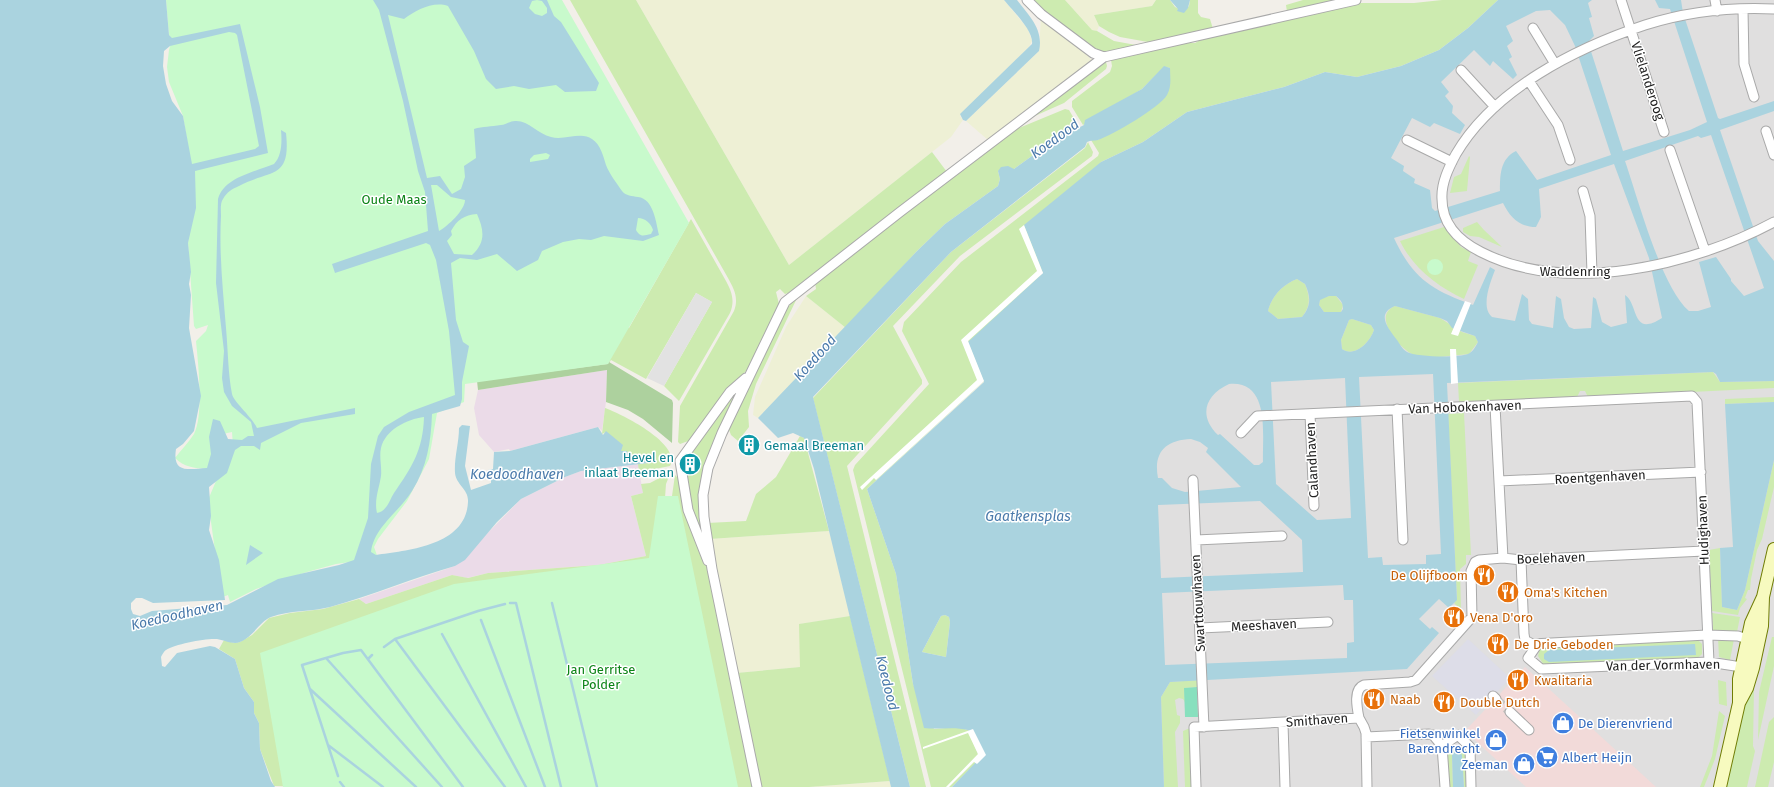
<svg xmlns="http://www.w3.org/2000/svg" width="1774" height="787" font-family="'Fira Sans',sans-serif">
<rect width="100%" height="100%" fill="#f2efe9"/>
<path fill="#e0dfdf" d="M1500,0h274v787h-681l93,-486z"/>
<path fill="#f2dad9" d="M1525,667l131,120h-130l-61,-56z"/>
<path fill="#ebdbe8" d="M607,370l-1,32 -4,29 -4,-4 -88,24 -1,-2 -15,3 -15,-17 -5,-27 4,-18z
M638,464l5,29 -12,3 15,60 -47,9 -111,8 -21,5 -15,-3 -86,29 -7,-5 96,-33 66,-67 44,-22 16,-6z"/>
<path fill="#eef0d5" d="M636,0h368l24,29 4,12 -3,6 -69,69 3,4 -12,17 -162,128z
M1065,0h91l-4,6 -58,9 5,11 -2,5 -5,-1z
M1041,16l35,25 17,21 -105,78 -22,-19 73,-70z
M806,296l40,32 -88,90 -5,-3 2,-18 31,-70z
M829,531l21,85 -50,8v43l-64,6 -26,-134z
M890,781l1,6h-82z"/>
<path fill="#cdebb0" d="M570,0h66l153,265 143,-113 15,20 -156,120 -6,2 -5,-5 -4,3 3,12 -32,66 -14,15 -42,55 -11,4 -2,-2 2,-36 54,-95c5,-13 0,-22 -6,-33z
M1029,0h36l27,30 5,1 17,10 22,4 -30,7 -10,-2z
M1156,0h14l5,7 9,4 5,-5 1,-6h8v13l3,4 9,2 3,10 -65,13 -28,-5 -11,-5 -10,-6 -5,-11 58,-9z
M1303,0h35l-51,12 -1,-7z
M1442,0h56l-30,28 -29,22 -38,16 -44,11 -32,-5 -41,15 -97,25 -44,30 -42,20 -117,219 -117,108 29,85 17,110 21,45 23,-2 11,3 12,29 -28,28h-21l-78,-317 2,-5 74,-81 -27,-53 2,-9 57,-60 137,-106 1,-3 -8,-13h7l72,-72 -6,-1 -22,22 -59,36 -11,-18v-6l38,-29 2,-6 -1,-6 70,-17h14l7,-4 156,-36h56z
M1106,62l1,4 -1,3 -42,34 -36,16z
M1065,109l4,1 10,17h-7l-58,42 -16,2 2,8 -2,7 -53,38 -28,27 -71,77 -40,-32 10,-7 -1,-7 197,-151z
M1088,142l5,10 -1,4 -132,100 -67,70 29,54v4l-75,82 79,321h-16l-97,-389 138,-146 134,-104z
M1469,156l1,1 -3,34 -17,2 4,-16 7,-3z
M691,219l35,62c6,11 9,20 4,32l-51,88 -15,-15 48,-84 -16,-9 -50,86 -35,-19 -3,4 -131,17 -3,-59 155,6z
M1477,222l7,8 18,17 -23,-10 -9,-1 -7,-4v-4z
M1444,227l17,20 10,5 -3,9 10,4 -14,34c-26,-12 -51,-31 -64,-58z
M1297,279l8,5c5,13 6,22 -3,33l-24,2 -10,-8c3,-14 15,-27 29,-32z
M798,296l-42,88 -8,27 1,16 -11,14 -7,-6 -3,-8 56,-116z
M1329,296h7l7,9 -2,7h-17l-5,-7 1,-6z
M1395,306l45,12 22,14 13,4 3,6 -9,12c-15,1 -37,5 -50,3 -17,-4 -49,-41 -24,-51z
M1352,319l19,6 3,5c-4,12 -19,28 -32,19l-1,-9 8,-20z
M1713,372l7,10 54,-1v7l-186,9 -3,-6h-5l-3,6 -118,5 -1,-19z
M739,388l-34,79 1,84c-9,-21 -25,-70 -19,-92 5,-20 38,-54 52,-71z
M1774,397v5l-49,2v-5z
M605,408c17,6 77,36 65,58l-31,6 -1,-8 10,-1 -28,-12 -14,-19 -4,2z
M1464,413l7,142h-5v9l-6,5 1,41 -7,-7 3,-4 -9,-185z
M800,436l4,2 25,93 -119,8 -3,-16 39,-2 10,-27 20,-17z
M1774,460v27l-12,52 -5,11 -6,29 -1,11h-2l-3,8 2,1 -7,9 -2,7 -26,-4 -3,-61 11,-2 2,59 15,3 8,-20z
M667,474h3l-4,10 -1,14 -2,67 -340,222 -49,-1 -14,-37 -1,-26 -5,-10v-11l-10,-14 -9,-29 -16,-10 5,-9 10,3 6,-1 12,-7 17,-17 21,-5 33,-4 36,-10 7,5 86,-29 16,3 20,-5 111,-8 47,-9 -15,-60 12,-3 -2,-9 9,-1z
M675,475l6,6 28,90 45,216h-107l24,-284z
M1712,613l28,4 -3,15 -24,-2z
M945,615l4,2 1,5 -4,35 -24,-5 19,-36z
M850,616l40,165 -81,6h-49l-24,-114 64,-6 -1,-43z
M1772,637h2v29l-16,74 1,-48z
M1718,638l16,1 -4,21 -11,-3z
M1697,639l5,5v10l-4,4 -154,7 -6,-9 2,-8 4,-2z
M1197,680v7l-13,1 1,14 -2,-3 -4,-1 -4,2 2,15 3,1v7l-5,9 3,55h-14l-3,-90 9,-15z
M1718,680l8,2 1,24 -8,-2z
M1751,687l3,1 -1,58 2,5 -8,36h-23l20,-87z
M1719,711l6,5 -10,43 -11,28h-4l12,-31z
M1774,717v45l-6,25h-13l14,-65z
M1190,728l2,59h-7l-2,-56z
M1454,747l7,1 4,4 3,35h-4l-2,-32h-10l1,32h-4l-2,-31 2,-4z"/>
<path fill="#add19e" d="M609,362l63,38 1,3 -1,40 -29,-24 -15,-9 -22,-8 1,-32 -129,20 -1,-9 131,-17z"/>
<path fill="#c8facc" d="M166,0h396l127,223 -81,141 -143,20 -1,18 -27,11 -8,46 -22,42 -29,38 -4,8 4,11 -42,6 -29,8 -51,17 -26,13 -2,-7 -16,6 7,-21 -11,-80 8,-19 11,-9 6,-26 -1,-14 -23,5 8,19 -10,13c-13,-1 -23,-2 -32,-11 6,-8 14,-16 19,-24 10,-19 4,-72 2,-93l10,-10 2,-6 -12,4 -2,-3 -6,-83 7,-55 -12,-72 -14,-34 -2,-15 2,-17 3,-11 -3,-4z
M1427 267a8 8 0 1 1 16 0a8 8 0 1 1-16 0Z
M658,496h20l60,291h-455l-23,-134 194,-69 195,-26z"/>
<path fill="#88e0be" d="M1197,687l1,30h-13l-1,-29z"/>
<path fill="#e2e2e2" d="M696,293l16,9 -48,84 -17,-8z"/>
<path fill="#dddde8" d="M1468,639l42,39 -34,37 -44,-39z"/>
<path fill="#aad3df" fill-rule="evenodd" d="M0,0h166l3,35 3,3 68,-14 20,83 8,46 -73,18 1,37 -8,35 3,29 -2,12 2,11 -2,33 12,68 -7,35 -11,13 -7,5c-4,25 13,20 31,19l4,-14 -2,-17 4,-18 7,2 8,18 14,1 6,-4h6l-3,-14 -19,-16 -8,-14 -2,-14 2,-27 -8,-68 2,-84c6,-22 37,-27 56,-35 8,-8 8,-23 7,-34l5,3c5,47 -15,36 -47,53 -7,3 -12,6 -16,13 -3,4 -2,12 -2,17 -2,38 2,75 5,112 2,22 2,45 6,66 1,7 20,23 25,34l98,-20v6l-54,9 -40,20 -1,7 -6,-4h-13l-6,4 -8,23 -18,14 2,29 -2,14 10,30 6,40 -72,3 -11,-5h-6l-5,5v6l2,5 7,2 12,-5 75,-6 51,-26 61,-14 15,-5 14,-42 3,-54 7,-28 6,-9 25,-15 46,-17 -6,-64 -13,-71 -6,-15 -4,-2 -91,30 -3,-9 96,-33 -3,-39 -7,-21 -15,-70 -24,-91 -6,-10h174l7,16 7,6 38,61 -3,8 -31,1 -9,-7 -27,4 -15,-3 -18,3 -10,-10 -12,-28 -26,-45c-15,-5 -32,4 -44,13l-16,-4 39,163 13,-2 12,18 9,-5 4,-12 -1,-11 12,-8 -2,-29c9,-3 17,-2 27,-4 4,0 9,-4 14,-4 13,-1 23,13 36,16 13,4 30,-6 41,2 9,6 11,17 14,26 3,8 11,19 16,26 4,5 10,5 16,6 16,2 18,26 21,38l-16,6 -39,-5 -13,4 -12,-1 -16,3 -21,9 -4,9 -21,11 -20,-17 -20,6 -17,-2 -9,5 5,57 7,22 6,4 -7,36v17l-2,7 -28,8c-1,28 -5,53 -20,77 -13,21 -38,36 -41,61l5,3c32,-5 90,-9 92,-53 1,-13 -12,-17 -13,-29 -1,-15 4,-30 4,-45l3,-3 8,1 -5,40 6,24 20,-7v-7l-3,-6 5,-1 1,-17 16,-1 88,-24 5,8 3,-4 17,14 -2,6h6l1,4 20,1v7l-67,8 -16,6 -44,22 -24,23 -32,38 -10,6c-42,12 -82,29 -125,41 -19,5 -40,3 -59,10 -11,4 -18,20 -31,25 -7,3 -16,-2 -23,-3 -11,-1 -42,5 -51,11 -2,1 -4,5 -5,7l1,9 3,1 12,-14 33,-7 5,1 20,12 9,29 10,14v11l5,10 1,26 11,32 4,6h-275zM537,0l5,1 5,7v5l-5,3 -7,-2 -6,-6 3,-7zM229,32l6,1 2,2 22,111 -4,3 -63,15 -9,-48 -11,-15 -6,-17 -3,-18 1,-15 6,-5zM546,153l4,2 -2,4 -18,3v-3l4,-4zM431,185h6l14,12 14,3c0,10 -17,26 -26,31zM477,214c7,16 9,28 -5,41l-18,-1 -7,-13 5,-6 -1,-4c6,-11 13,-16 26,-17zM638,218c7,0 13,5 15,12l-2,4c-8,2 -11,3 -15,-4zM424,417c-1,33 -12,50 -30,76 -5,8 -7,18 -17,20 -3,-13 2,-24 4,-37 1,-9 -2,-19 0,-28 4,-18 26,-29 43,-31z
M1004,0h13c12,16 27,29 22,51l-73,70 -3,-1 -3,-6 72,-70c2,-13 -20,-34 -28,-44z
M1170,0h20l-2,8 -4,5 -7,-2 1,-2z
M1498,0h94l-4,3 4,14 -3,1 5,18 -6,6 35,109 67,-21 17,-8 -37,-113 -11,-1 -4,-8h26l2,13 35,105 2,1 54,-18v10l-54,19 38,111 16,20v120l-54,1 -4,-8 -3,-2 -266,11 10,217 -8,8 -10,-9 -20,20 11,10 2,-2 7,6 -32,36 -237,13 -9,15 3,90h-212l28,-29 -12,-28c-15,-4 -29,0 -44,-2l-11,-44 -17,-110 -29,-85 117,-107 -16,-40 75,-69 -19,-48 77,-63 42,-20 44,-30 97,-25 41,-15 32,5 44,-11 38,-16 29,-22zM1550,10l15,15 10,21 36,109 -74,25 -21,-29c-16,8 -16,24 -16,40l-65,20 -3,-3 -2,-18 -16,-7 1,-4 -12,-8 1,-5 -13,-8 21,-40 18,9 4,-4 26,11 5,-9 -13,-12 1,-7 -8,-10 4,-4 -8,-10 33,-32 16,16 3,-5 20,18 4,-4 -8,-16 3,-2 -5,-11 6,-5 -7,-15 30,-15zM1711,135l53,153 -20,8 -13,-15v-2l-15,-22 -17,5 12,45 -13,4h-9c-28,-24 -51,-113 -64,-150l73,-25 3,2zM1614,164l35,94 13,60c-31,20 -23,-14 -37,-23l2,28 -16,4 -9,-5 -6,-23 -3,-2 -2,31 -17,1 -5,-2 -5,-9 -3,-19 -5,-3 -3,32 -21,-4 -3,-4 -1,-21 -6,-5 -7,27 -23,-4c-12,-10 -1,-36 3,-47l-5,-3 -17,38c-41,-15 -60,-26 -79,-67l109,-35c7,14 16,24 33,24l5,-10 -2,-28zM1297,279l8,5c6,13 6,22 -3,33l-24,2 -10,-8c3,-14 15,-27 29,-32zM1329,296h7c5,4 7,7 7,13l-2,3h-17l-5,-7 1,-5zM1395,306l45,12 7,3 5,7 23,8 3,6c-2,4 -5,10 -10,12 -10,4 -52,3 -61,-2 -5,-3 -7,-8 -10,-12 -8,-11 -22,-26 -2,-34zM1352,319l19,6 3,5c-4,12 -19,28 -32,19l-1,-9 8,-20zM1433,374l8,180 -15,1v9l-43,1 -1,-8 -14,1 -9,-181zM1345,378l6,140 -34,2 -41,-36 -5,-102zM1229,384c42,-4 33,52 34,78l-4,3h-5l-34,-31 -2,1c-20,-19 -13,-40 11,-51zM1191,439l9,3 8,6 -2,4 35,35 -56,5 -13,-4 -10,-10h-4c-5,-26 8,-38 33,-39zM1260,501l42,39 1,32 -142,6 -3,-73zM1343,585l1,15h9l1,42 -7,1v15l-182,7 -3,-72zM945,615l4,2 1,5 -4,35 -24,-5 19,-36z
M1164,66l6,2c0,9 2,18 -3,27 -7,12 -54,40 -69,45 -4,1 -7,0 -11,2l-2,5 -134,105 -138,145 97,390h-19l-77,-318 -10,-31 -11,-5 -15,5 -20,-20 159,-167 28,-27 53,-38 2,-7 -2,-8 3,-4 7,-1 6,3 58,-42 6,1 6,-3 1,-5 57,-31z
M1774,402v58l-29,130 -8,20 -15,-3 -2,-59 13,-1 -8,-143z
M250,545l13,8 -17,12z
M1695,644l1,11 -147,7 -5,-3v-5l5,-4z
M1455,751h4l3,4 2,32h-11l-1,-32z"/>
<path fill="#fff" d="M1024,225l19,48 -75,68 16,40 -108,99 -2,-2 -12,12 -2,-3 117,-107 -16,-40 76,-69 -18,-42z
M1465,301l6,2 -13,33 -7,-2z
M1450,349h6l2,34 -7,1z
M973,729l13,26 -9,9 -3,-2 -25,25h-3l32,-33 -10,-21 -45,16v-2z"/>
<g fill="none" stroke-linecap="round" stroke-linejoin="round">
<path stroke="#aad3df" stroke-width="2.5" d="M510,603h6l45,184
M552,603l45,184
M481,620l64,167
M442,634l84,153
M384,647l11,-8
M326,658l116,129
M368,659l4,-4
M310,689l106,98
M328,745l55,42
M338,776l-36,-111 41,-12 18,-3 102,137
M340,782l4,5
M505,787l-110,-148 83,-28 27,-7"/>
<path stroke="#c8c6c1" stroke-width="9" stroke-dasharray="9 4.5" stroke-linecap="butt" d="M1496,699l14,13"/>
<g stroke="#a9a9a9" stroke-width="11">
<path id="street" d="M1027,0l14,14 52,39 11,4
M1621,0l43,132
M1715,0l2,11
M1743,9l1,55 10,33
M1774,9c-42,-2 -88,3 -129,16 -69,23 -151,64 -189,129 -7,13 -15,29 -14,45 0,26 17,42 39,53 86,44 213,13 293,-30
M1533,28l22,36
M1461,70l34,37
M1529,81l29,44 12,35
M1766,131l8,24
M1407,140l45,22
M1670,150l35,101
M1583,191l7,25 2,57
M1495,406l8,152 18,2 183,-9
M1397,409l6,131
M1310,414l4,92
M1241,433l16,-17 435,-20 5,6 12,260
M1193,480l11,247
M1499,481l202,-9
M1196,540l86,-4
M1521,560l3,74 1,6 7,4 175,-9 31,1 15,5
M708,561l-20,-51 -8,-49 50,-69 16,-14
M1200,628l128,-6
M1537,645l-9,13 13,11 168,-7 39,6
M1493,696l3,3
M1510,712l19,18
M1359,718c-2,-10 -6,-29 5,-33l46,-3 6,-2 56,-63 -1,-46 4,-9 4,-2 24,-2
M1283,723l2,64
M1366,737l63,-3 4,1 9,11
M757,787l-45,-218 -8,-52 -1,-22 5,-27 14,-35 63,-131 115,-90 204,-155 252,-57
M1196,787l-2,-60 165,-9 5,9 2,6 1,54
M1445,787l-3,-41 16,-11 12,12 1,40"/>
</g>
<g stroke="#707d05" stroke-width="14">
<path id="secondary" d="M1739,703l8,-15 6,-20 9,-42 1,-29 11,-48
M1720,787l19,-84v-24l12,-56 12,-26"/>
</g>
<use href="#street" stroke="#fff" stroke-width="9"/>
<use href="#secondary" stroke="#f7fabf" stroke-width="12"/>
</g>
<defs>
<g id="building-disc" transform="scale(1.15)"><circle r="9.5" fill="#0f9aa8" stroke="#fff"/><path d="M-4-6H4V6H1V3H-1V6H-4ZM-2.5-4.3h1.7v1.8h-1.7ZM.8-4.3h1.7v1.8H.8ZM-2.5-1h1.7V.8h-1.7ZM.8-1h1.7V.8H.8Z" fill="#fff"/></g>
<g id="restaurant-disc" transform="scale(1.15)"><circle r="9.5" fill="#e8710a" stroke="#fff"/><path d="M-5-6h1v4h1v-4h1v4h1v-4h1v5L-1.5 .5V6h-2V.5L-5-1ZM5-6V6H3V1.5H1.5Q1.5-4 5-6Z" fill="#fff"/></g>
<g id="shop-disc" transform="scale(1.15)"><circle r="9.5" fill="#3f7fe0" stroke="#fff"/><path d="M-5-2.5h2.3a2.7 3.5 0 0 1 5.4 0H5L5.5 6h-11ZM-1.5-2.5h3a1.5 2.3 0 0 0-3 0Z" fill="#fff"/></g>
<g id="supermarket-disc" transform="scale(1.15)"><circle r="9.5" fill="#3f7fe0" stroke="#fff"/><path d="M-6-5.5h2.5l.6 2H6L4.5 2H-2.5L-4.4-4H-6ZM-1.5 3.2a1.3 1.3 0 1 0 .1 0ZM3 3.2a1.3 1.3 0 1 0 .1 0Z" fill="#fff"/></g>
</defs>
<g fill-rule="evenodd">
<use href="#building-disc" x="749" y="445"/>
<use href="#building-disc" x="690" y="464"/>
<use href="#restaurant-disc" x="1484" y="575"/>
<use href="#restaurant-disc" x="1508" y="592"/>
<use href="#restaurant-disc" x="1454" y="617"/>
<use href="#restaurant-disc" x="1498" y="644"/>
<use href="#restaurant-disc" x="1518" y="680"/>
<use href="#restaurant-disc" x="1374" y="699"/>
<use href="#restaurant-disc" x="1444" y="702"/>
<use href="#shop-disc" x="1563" y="723"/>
<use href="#shop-disc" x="1496" y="740"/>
<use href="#supermarket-disc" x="1547" y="757"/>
<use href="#shop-disc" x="1524" y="764"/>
</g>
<g text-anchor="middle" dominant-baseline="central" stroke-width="3" stroke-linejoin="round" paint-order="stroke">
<g font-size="13" fill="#222" stroke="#fff">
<text transform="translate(1648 81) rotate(72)">Vlielanderoog</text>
<text x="1575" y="271">Waddenring</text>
<text transform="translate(1465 407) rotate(-2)">Van Hobokenhaven</text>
<text transform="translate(1312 460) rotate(-93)">Calandhaven</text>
<text transform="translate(1600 477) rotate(-3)">Roentgenhaven</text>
<text transform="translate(1703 530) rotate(-92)">Hudighaven</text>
<text transform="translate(1551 558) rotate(-2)">Boelehaven</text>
<text transform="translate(1198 603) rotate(-93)">Swarttouwhaven</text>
<text transform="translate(1264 625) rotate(-3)">Meeshaven</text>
<text transform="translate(1663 665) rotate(-1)">Van der Vormhaven</text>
<text transform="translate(1317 720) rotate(-4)">Smithaven</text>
</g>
<g font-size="13" fill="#0c8416" stroke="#fff">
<text x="394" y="199">Oude Maas</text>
<text x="601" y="669">Jan Gerritse<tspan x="601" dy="15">Polder</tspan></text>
</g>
<g font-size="13" fill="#0d838f" stroke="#fff" text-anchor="start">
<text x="764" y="445">Gemaal Breeman</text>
<text x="674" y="457" text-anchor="end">Hevel en<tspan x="674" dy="15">inlaat Breeman</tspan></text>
</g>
<g font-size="13" fill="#c56008" stroke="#fff" text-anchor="start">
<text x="1468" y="575" text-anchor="end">De Olijfboom</text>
<text x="1524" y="592">Oma's Kitchen</text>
<text x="1470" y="617">Vena D'oro</text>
<text x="1514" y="644">De Drie Geboden</text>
<text x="1534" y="680">Kwalitaria</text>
<text x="1390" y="699">Naab</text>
<text x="1460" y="702">Double Dutch</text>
</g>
<g font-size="13" fill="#366cbe" stroke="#fff" text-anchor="start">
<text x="1578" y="723">De Dierenvriend</text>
<text x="1480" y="733" text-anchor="end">Fietsenwinkel<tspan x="1480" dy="15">Barendrecht</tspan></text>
<text x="1562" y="757">Albert Heijn</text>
<text x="1508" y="764" text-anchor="end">Zeeman</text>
</g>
<g font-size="14" font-style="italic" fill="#4a7aab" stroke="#fff">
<text transform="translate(1055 139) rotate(-36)">Koedood</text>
<text transform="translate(815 358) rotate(-48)">Koedood</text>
<text x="517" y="474">Koedoodhaven</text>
<text x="1028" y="516">Gaatkensplas</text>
<text transform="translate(177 615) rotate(-13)">Koedoodhaven</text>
<text transform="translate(887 683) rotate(76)">Koedood</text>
</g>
</g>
</svg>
